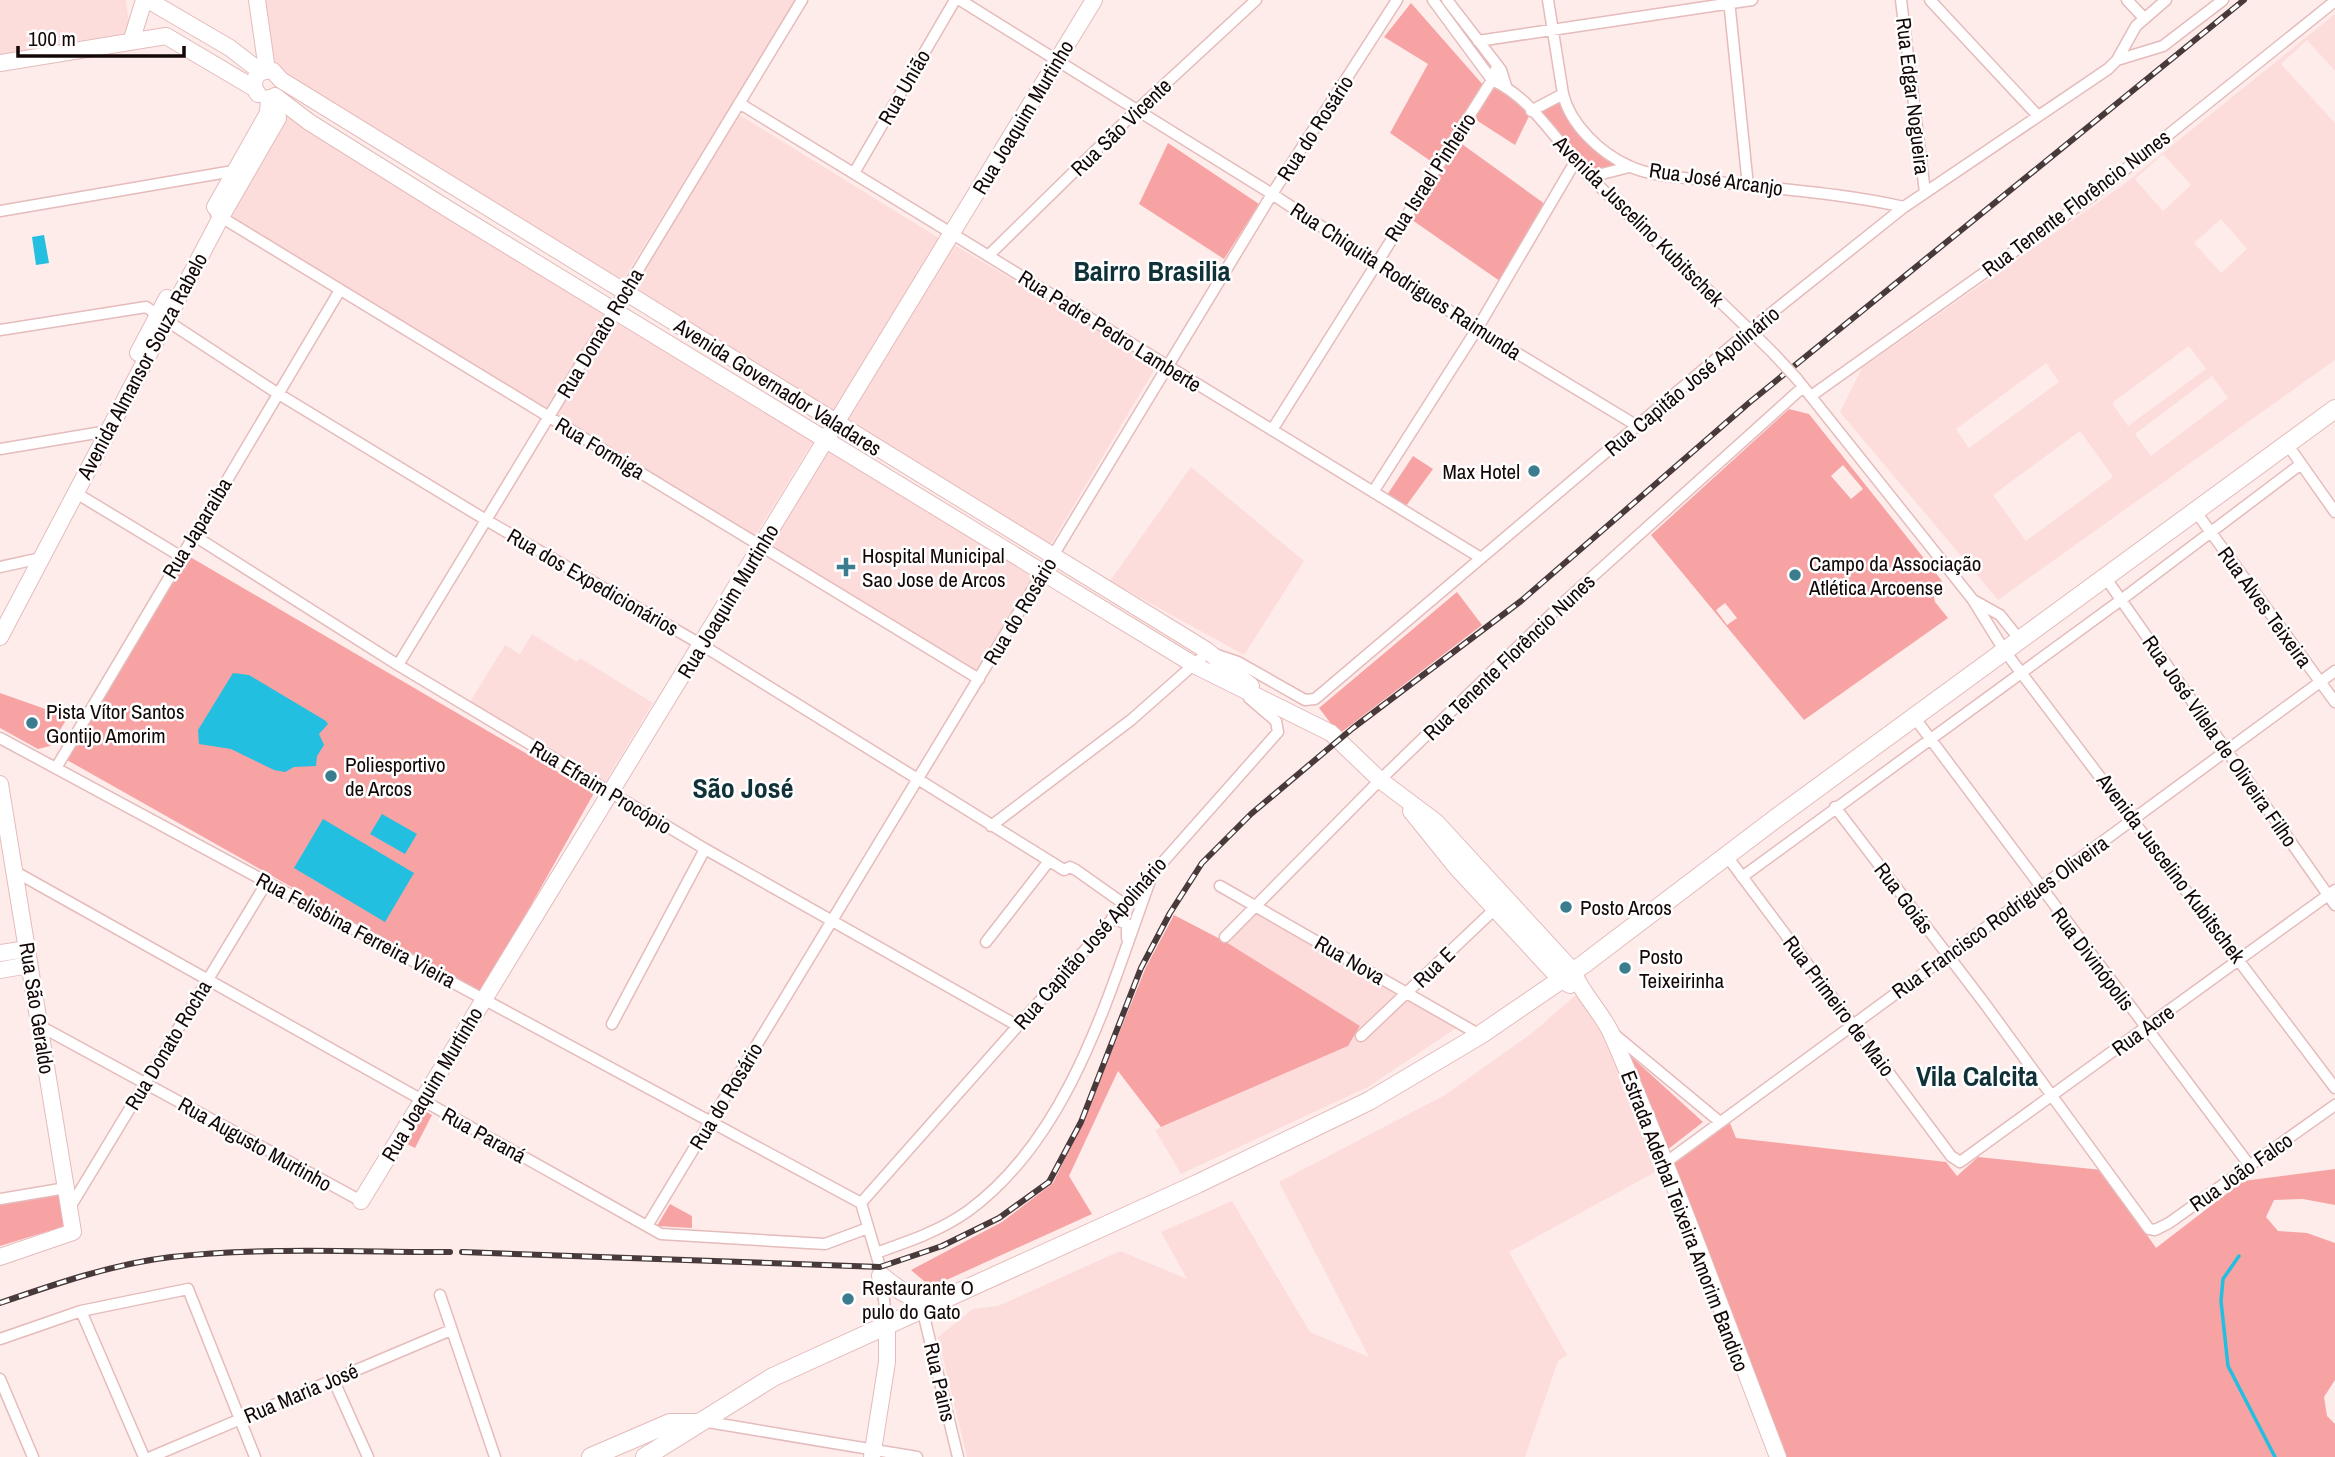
<svg xmlns="http://www.w3.org/2000/svg" width="2335" height="1457" font-family="'Archivo Narrow',sans-serif">
<rect width="100%" height="100%" fill="#feeceb"/>
<path fill="#fddddc" fill-rule="evenodd" d="M0,0h126l4,33 -130,24z
M261,0h535l-175,283 -351,-213z
M2335,14v57l-28,-31 -26,24 54,59v237l-337,240 -158,-188 22,-44 261,-183zM2163,154l28,31 -28,26 -28,-32zM2221,219l26,30 -26,24 -27,-30zM2189,346l17,23 -78,57 -16,-23zM2046,363l13,19 -90,66 -13,-19zM2212,376l16,22 -77,58 -16,-22zM2080,431l33,46 -87,64 -33,-46z
M284,114l321,198 -60,99 -321,-197z
M738,114l201,124 -108,177 -200,-124z
M951,243l206,122 -106,179 -205,-123z
M614,321l200,119 -59,96 -201,-122z
M826,450l210,123 -60,97 -207,-123z
M1191,467l113,94 -60,94 -134,-74z
M532,634l45,28 3,-4 73,45 -49,81 -134,-82 35,-57 15,9z
M1255,908l144,86 -39,35v-3l-134,-84z
M1577,994l33,45 49,131 -150,82 58,103 -9,6 -33,96h-558l-29,-120 35,-28 25,-3 122,-55 67,28 -26,-47 71,-31 78,131 59,25 -90,-175 166,-87 87,-62z
M1405,997l53,30 -90,60 -187,87 -26,-44 193,-84 8,-12 10,6z"/>
<path fill="#f7a3a4" fill-rule="evenodd" d="M1411,3l73,83 -52,76 -42,-29 38,-69 -44,-27z
M1492,80l39,31 32,-17 6,22 60,51 -39,10 -59,-65 -16,33 -45,-29z
M1455,139l94,68 -45,77 -99,-69z
M1168,143l91,61 -35,55 -85,-55z
M1789,409l20,5 133,167 -9,11 2,10 13,16 -144,102 -153,-185zM1843,465l20,24 -12,10 -20,-23zM1725,603l12,15 -10,7 -11,-15z
M1413,456l20,13 -27,37 -19,-11z
M185,554l409,239 -113,201 -414,-234z
M1457,592l25,33 -143,109 -20,-26z
M0,693l68,24 -18,29 -12,3 -38,-21z
M1174,915l52,27 134,84 -12,20 -187,81 -43,-56 -49,105 23,38 -161,73 -20,-17 91,-48 51,-39 30,-61 63,-155z
M1624,1050l79,72 -36,28z
M423,1110l9,5 -17,33 -8,-4z
M1730,1123l6,15 210,24 11,14 21,-19 124,13 54,78 87,-67 92,-12v36l-32,-6 -29,1 -8,17 12,14 29,2 28,10v137l-11,17 3,19 8,8v33h-548l-113,-293z
M61,1191l4,35 -65,20v-43z
M670,1204l22,12v12l-35,-2z"/>
<path fill="#22bfe0" d="M44,235l5,28 -13,2 -4,-28z
M233,673l16,2 77,46 2,3 -9,10 5,11 -7,11 -1,10 -22,1 -9,5 -11,-2 -43,-21 -32,-5 -1,-14z
M382,814l35,20 -12,20 -35,-20z
M323,819l91,54 -29,49 -91,-54z"/>
<g fill="none" stroke-linecap="round" stroke-linejoin="round">
<path stroke="#22bfe0" stroke-width="3.5" d="M2239,1256l-16,23 -2,22 7,65 47,91"/>
<g stroke="#e5bbbb" stroke-width="13">
<path id="street" d="M960,0l312,194 205,135 162,98
M1433,0l59,80c41,18 67,66 98,97 60,60 124,117 184,177
M1447,0l54,70 5,16
M1729,0l19,186
M1901,0l24,192
M1930,0l108,116
M2127,0l17,18
M1478,41l274,-41
M2117,60l46,-14 60,-46
M1563,94c7,30 37,59 66,72 20,10 51,11 73,14 68,9 135,12 202,27
M739,103l742,455
M1531,111l32,-17 -15,-94
M854,173l101,-173
M1590,177l39,-10
M0,211l239,-41
M216,214l763,465
M988,256l149,-146 119,-110
M0,330l146,-23 131,86 209,127 216,125 362,225 6,-3 6,3 48,34
M1797,379l176,221 31,50 331,438
M1811,396l281,-200 243,-195
M1272,430l220,-350 5,-14
M2287,444l48,68
M0,449l108,-18
M1373,492l104,-163 98,-167
M76,493l104,63
M2196,512l139,190
M193,535l205,130 307,184 313,177
M0,567l41,-9
M2105,577l230,328
M1973,600l27,15 20,25
M398,665l404,-665
M1914,717l336,449
M0,738l861,465 19,64 7,57
M56,768l284,-478
M1835,807l150,197 164,225 6,1 14,-7 166,-118
M991,826l140,-106 77,-68 30,10 67,38 10,-1 435,-369 154,-123 204,-138 9,-9 19,-34 30,-26
M1726,855l225,301 9,6 375,-272
M14,871l647,363 164,10 43,-16
M1742,877l379,-277 180,-136
M1220,886l260,149
M1112,918l15,6v14
M1225,937l155,-157 182,-176 241,-217
M986,942l63,-81
M612,1024l93,-175
M40,1026l321,175
M1614,1034l106,88
M1361,1036l138,-131
M1665,1163l670,-492
M0,1199l66,-11
M861,1203l417,-471 -2,-11 -27,-23
M69,1209l198,-327
M647,1226l625,-1032 125,-194
M876,1253c31,-11 64,-22 92,-42 103,-75 141,-219 183,-333
M440,1295l55,162
M922,1308l36,149
M81,1311l63,146
M0,1339l81,-28 107,-22 67,168
M0,1379l33,78
M333,1379l35,78
M702,1421l215,36
M151,1457l300,-127"/>
</g>
<g stroke="#e5bbbb" stroke-width="18">
<path id="secondary" d="M148,0l82,48 31,24
M257,0l10,70
M132,39l12,-39
M0,63l166,-27 88,52 4,6
M254,88c-1,-12 6,-19 19,-17l8,9 925,570 45,36
M275,96l34,26 139,87 748,457 135,67 49,47 56,42 137,149c9,24 29,41 39,64 60,138 112,281 166,422
M215,207l53,-94 1,-15
M138,353l29,-55
M0,637l221,-420 57,-99 -4,-21
M0,784l73,448 -73,25
M1411,811l45,56 105,113 9,5
M0,953l27,-4
M0,970l29,-5
M361,1201l733,-1201
M872,1457l15,-95v-38"/>
</g>
<g stroke="#e5bbbb" stroke-width="20">
<path id="primary" d="M881,1276c18,15 31,23 55,26
M591,1457l79,-34h26
M645,1457l128,-80 424,-193 172,-83 111,-66 104,-71 195,-148 556,-407"/>
</g>
<use href="#street" stroke="#fff" stroke-width="10"/>
<use href="#secondary" stroke="#fff" stroke-width="16"/>
<use href="#primary" stroke="#fff" stroke-width="18"/>
<g stroke="#483a3a" stroke-width="6">
<path id="rail" d="M462,1252l418,15 62,-21 57,-28 50,-36 32,-60 60,-154 29,-55 32,-50 49,-49 102,-86 168,-127 229,-199 494,-402
M0,1303c55,-19 113,-39 171,-46 92,-10 187,-5 279,-5"/>
</g>
<use href="#rail" stroke="#fefefe" stroke-width="3.5" stroke-dasharray="10" stroke-linecap="butt"/>
<g stroke="#e5bbbb" stroke-width="13" stroke-linecap="butt">
<path id="street-bridge" d="M1774,354l23,25"/>
</g>
<use href="#street-bridge" stroke="#fff" stroke-width="10"/>
</g>
<g fill="#3b7d8f" stroke="#fefefe" stroke-width="2.5">
<circle cx="1534" cy="471" r="7"/>
<path d="M842.5 556.5h7v7h7v7h-7v7h-7v-7h-7v-7h7z"/>
<circle cx="1795" cy="575" r="7"/>
<circle cx="32" cy="723" r="7"/>
<circle cx="331" cy="776" r="7"/>
<circle cx="1566" cy="907" r="7"/>
<circle cx="1625" cy="968" r="7"/>
<circle cx="848" cy="1299" r="7"/>
</g>
<g text-anchor="middle" dominant-baseline="central" stroke-width="5" stroke-linejoin="round" paint-order="stroke">
<g font-size="21" fill="#140707" stroke="#fefefe">
<text transform="translate(904 87) rotate(-60)">Rua União</text>
<text transform="translate(1913 96) rotate(83)">Rua Edgar Nogueira</text>
<text transform="translate(1023 117) rotate(-59)">Rua Joaquim Murtinho</text>
<text transform="translate(1121 127) rotate(-44)">Rua São Vicente</text>
<text transform="translate(1315 128) rotate(-57)">Rua do Rosário</text>
<text transform="translate(1430 177) rotate(-57)">Rua Israel Pinheiro</text>
<text transform="translate(1716 179) rotate(8)">Rua José Arcanjo</text>
<text transform="translate(2076 203) rotate(-37)">Rua Tenente Florêncio Nunes</text>
<text transform="translate(1639 221) rotate(45)">Avenida Juscelino Kubitschek</text>
<text transform="translate(1406 281) rotate(33)">Rua Chiquita Rodrigues Raimunda</text>
<text transform="translate(1110 331) rotate(32)">Rua Padre Pedro Lamberte</text>
<text transform="translate(600 333) rotate(-59)">Rua Donato Rocha</text>
<text transform="translate(142 366) rotate(-62)">Avenida Almansor Souza Rabelo</text>
<text transform="translate(1692 381) rotate(-40)">Rua Capitão José Apolinário</text>
<text transform="translate(778 387) rotate(32)">Avenida Governador Valadares</text>
<text transform="translate(600 448) rotate(31)">Rua Formiga</text>
<text transform="translate(197 528) rotate(-59)">Rua Japaraiba</text>
<text transform="translate(593 582) rotate(30)">Rua dos Expedicionários</text>
<text transform="translate(728 601) rotate(-59)">Rua Joaquim Murtinho</text>
<text transform="translate(2265 607) rotate(54)">Rua Alves Teixeira</text>
<text transform="translate(1020 611) rotate(-59)">Rua do Rosário</text>
<text transform="translate(1509 657) rotate(-44)">Rua Tenente Florêncio Nunes</text>
<text transform="translate(2220 741) rotate(55)">Rua José Vilela de Oliveira Filho</text>
<text transform="translate(601 787) rotate(31)">Rua Efraim Procópio</text>
<text transform="translate(2171 868) rotate(53)">Avenida Juscelino Kubitschek</text>
<text transform="translate(1904 898) rotate(53)">Rua Goiás</text>
<text transform="translate(2000 917) rotate(-36)">Rua Francisco Rodrigues Oliveira</text>
<text transform="translate(356 930) rotate(28)">Rua Felisbina Ferreira Vieira</text>
<text transform="translate(1090 943) rotate(-49)">Rua Capitão José Apolinário</text>
<text transform="translate(2093 959) rotate(53)">Rua Divinópolis</text>
<text transform="translate(1350 960) rotate(30)">Rua Nova</text>
<text transform="translate(1434 967) rotate(-44)">Rua E</text>
<text transform="translate(1839 1006) rotate(53)">Rua Primeiro de Maio</text>
<text transform="translate(37 1008) rotate(81)">Rua São Geraldo</text>
<text transform="translate(2143 1030) rotate(-36)">Rua Acre</text>
<text transform="translate(168 1045) rotate(-59)">Rua Donato Rocha</text>
<text transform="translate(432 1084) rotate(-59)">Rua Joaquim Murtinho</text>
<text transform="translate(726 1096) rotate(-59)">Rua do Rosário</text>
<text transform="translate(484 1135) rotate(29)">Rua Paraná</text>
<text transform="translate(255 1144) rotate(29)">Rua Augusto Murtinho</text>
<text transform="translate(2241 1172) rotate(-35)">Rua João Falco</text>
<text transform="translate(1685 1221) rotate(69)">Estrada Aderbal Teixeira Amorim Bandico</text>
<text transform="translate(940 1382) rotate(77)">Rua Pains</text>
<text transform="translate(301 1393) rotate(-23)">Rua Maria José</text>
</g>
<g font-size="21" fill="#140707" stroke="#fefefe" text-anchor="start">
<text x="1520" y="471" text-anchor="end">Max Hotel</text>
<text x="862" y="555">Hospital Municipal<tspan x="862" dy="24">Sao Jose de Arcos</tspan></text>
<text x="1809" y="563">Campo da Associação<tspan x="1809" dy="24">Atlética Arcoense</tspan></text>
<text x="46" y="711">Pista Vítor Santos<tspan x="46" dy="24">Gontijo Amorim</tspan></text>
<text x="345" y="764">Poliesportivo<tspan x="345" dy="24">de Arcos</tspan></text>
<text x="1580" y="907">Posto Arcos</text>
<text x="1639" y="956">Posto<tspan x="1639" dy="24">Teixeirinha</tspan></text>
<text x="862" y="1287">Restaurante O<tspan x="862" dy="24">pulo do Gato</tspan></text>
</g>
<g font-size="28" font-weight="bold" fill="#113139" stroke="#fefefe">
<text x="1152" y="271">Bairro Brasilia</text>
<text x="743" y="788">São José</text>
<text x="1977" y="1076">Vila Calcita</text>
</g>
</g>
<path d="M18 46v10h166v-10" fill="none" stroke="#140707" stroke-width="3.5"/>
<text x="28" y="46" font-size="21" fill="#140707" stroke="#fefefe" stroke-width="5" paint-order="stroke">100 m</text>
</svg>
